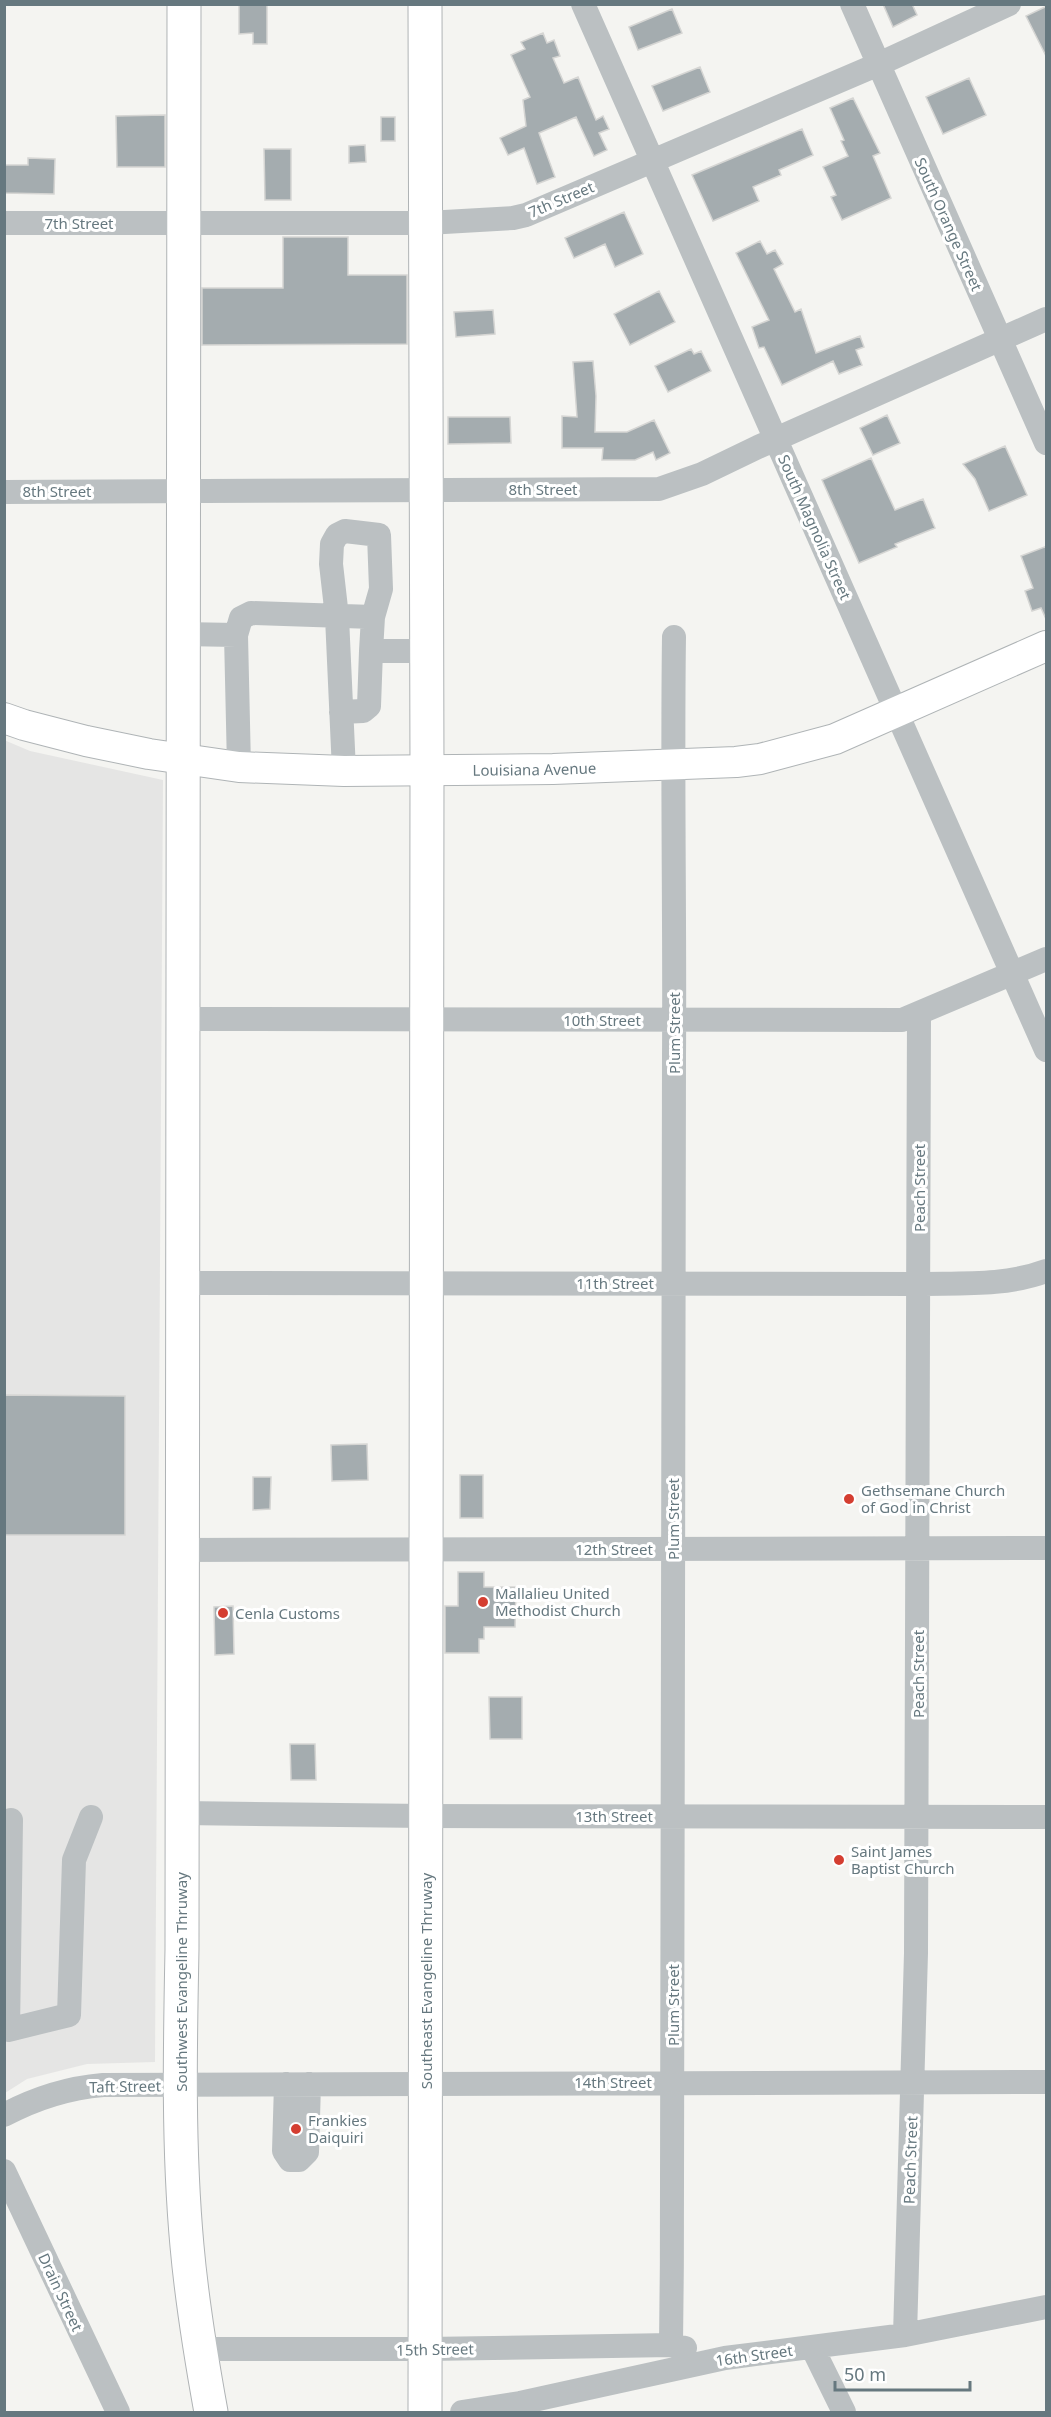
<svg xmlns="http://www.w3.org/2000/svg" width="1051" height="2417" font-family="'Noto Sans',sans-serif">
<rect width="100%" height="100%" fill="#f4f4f1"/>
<path fill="#e5e5e4" d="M4,740l26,11 133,29 -8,1282 -68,2 -60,15 -22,14z"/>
<path fill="#a4acaf" stroke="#d5d5d3" stroke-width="1.5" d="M239,4h28v40h-14v-11l-14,1z
M883,4h29l5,11 -24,12z
M1047,6v52l-21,-42z
M672,9l10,24 -44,17 -9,-23z
M543,33l4,10 7,-3 6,16 -7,2 11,25 14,-6 18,43 7,-4 6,13 -10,4 8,17 -13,6 -18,-39 -37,16 16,44 -18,7 -13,-36 -16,7 -8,-17 26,-12 -3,-26 7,-3 -19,-42 14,-6 -4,-7z
M700,67l10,25 -47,19 -11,-25z
M969,78l17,37 -43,19 -17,-37z
M853,98l27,55 -7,3 18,42 -49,22 -11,-23 5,-2 -13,-28 25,-11 -7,-15 3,-1 -14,-32z
M165,115v52h-48l-1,-51z
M381,117h14v24h-14z
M802,129l11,26 -34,15 2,5 -28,12 6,14 -46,20 -21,-46z
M365,145l1,17 -17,1v-17z
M264,149h27v51h-26z
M28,158l27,1 -1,35 -50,-1v-28h24z
M624,212l19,42 -28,13 -10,-23 -31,14 -9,-20z
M283,237h65v38h59v69l-205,1v-57h81z
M760,241l7,13 8,-4 8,14 -9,5 21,43 6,-3 15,44 44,-17 4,11 -8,3 6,15 -23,9 -6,-13 -51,24 -18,-38 -5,1 -7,-21 17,-7 -33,-67z
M659,291l16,31 -45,23 -16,-31z
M493,310l2,24 -39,3 -2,-25z
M691,349l3,5 7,-3 10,20 -43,21 -13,-26z
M593,361l3,35 -1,36h32l27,-12 16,33 -14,7 -3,-8 -18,8h-33l1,-12h-41v-32l15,1 -4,-55z
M887,415l13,28 -27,12 -13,-27z
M448,417h62l1,26 -63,1z
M1005,446l22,49 -38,16 -14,-32 -12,-15z
M871,458l24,52 28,-11 12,29 -40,16 2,3 -38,16 -37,-83z
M1047,546v73h-1l-5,-11 -9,3 -7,-20 8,-3 -12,-32z
M4,1395l121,1v139h-121z
M367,1444l1,36 -36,1 -1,-36z
M460,1475h23v43h-23z
M253,1477h18l-1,32 -17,1z
M458,1572h26v15h32l-1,40h-31v12h-5v14h-34v-47h13z
M233,1606l1,48 -19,1 -1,-48z
M489,1697h33v42h-32z
M290,1744h25l1,36h-25z"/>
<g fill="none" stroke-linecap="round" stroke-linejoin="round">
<g stroke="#afb4b6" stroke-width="32">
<g id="major">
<path id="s1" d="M4,718l20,7 62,16 63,13 90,13 105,4 209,-2 183,-7 24,-3 75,-20 211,-93"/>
</g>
</g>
<g stroke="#afb3b5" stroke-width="35">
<path id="highway" d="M184,4l-2,1945c-2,99 -4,198 5,297 5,56 14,111 24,166
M425,4l2,765 -2,1643"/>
</g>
<path stroke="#bbc0c2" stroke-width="24" d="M583,4l463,1046
M852,4l194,439
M4,223h423l86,-5 13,-3 353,-151 130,-60
M4,492l655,-3 43,-15 56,-27 288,-128
M182,634l54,1
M341,712l22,-1 6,-5 2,-55
M239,767l-3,-132 5,-17 10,-5 122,4 -2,34h56
M344,771l-7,-154 -6,-53 1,-20 5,-9 8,-4 34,4 2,54 -8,28
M182,1019l720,1 144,-61
M181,1283l739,1c42,-1 86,2 126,-13
M182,1550l864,-2
M182,1813l244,3 620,1
M11,1820l-3,210 61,-15 5,-155 17,-43
M286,2084l-2,67 6,9h9l8,-8 2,-68
M4,2115c32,-17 63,-27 99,-30l943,-3
M4,2171l114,241
M905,2335l11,-382 3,-940
M671,2345c5,-429 3,-858 3,-1288 1,-140 -2,-280 0,-420
M812,2347l32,65
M200,2349h226l245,-4 14,3
M462,2412l58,-9 205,-45 180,-23 141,-28"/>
<use href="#major" stroke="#fff" stroke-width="30"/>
<use href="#highway" stroke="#fff" stroke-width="33"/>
</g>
<g fill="#d43e31" stroke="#fff" stroke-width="2">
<circle cx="849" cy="1499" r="6"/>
<circle cx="483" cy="1602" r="6"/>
<circle cx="223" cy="1613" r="6"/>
<circle cx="839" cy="1860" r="6"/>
<circle cx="296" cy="2129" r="6"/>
</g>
<g text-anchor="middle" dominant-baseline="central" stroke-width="6" stroke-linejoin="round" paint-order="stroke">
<g font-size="15" fill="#66787f" stroke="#fff">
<text transform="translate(561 199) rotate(-23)">7th Street</text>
<text x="79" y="223">7th Street</text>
<text transform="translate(949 224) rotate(66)">South Orange Street</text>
<text x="543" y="489">8th Street</text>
<text x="57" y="491">8th Street</text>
<text transform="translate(815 527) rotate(66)">South Magnolia Street</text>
<text stroke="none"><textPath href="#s1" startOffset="536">Louisiana Avenue</textPath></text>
<text x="602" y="1020">10th Street</text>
<text transform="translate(674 1033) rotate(-90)">Plum Street</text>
<text transform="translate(919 1188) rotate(-90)">Peach Street</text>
<text x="615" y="1283">11th Street</text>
<text transform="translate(673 1519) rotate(-90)">Plum Street</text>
<text x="614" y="1549">12th Street</text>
<text transform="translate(918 1674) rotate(-90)">Peach Street</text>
<text x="614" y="1816">13th Street</text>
<text transform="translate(426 1981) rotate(-90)">Southeast Evangeline Thruway</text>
<text transform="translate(181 1982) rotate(-90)">Southwest Evangeline Thruway</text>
<text transform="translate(673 2005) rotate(-90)">Plum Street</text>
<text x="613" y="2082">14th Street</text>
<text transform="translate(125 2086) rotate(-1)">Taft Street</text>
<text transform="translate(910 2160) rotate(-88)">Peach Street</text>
<text transform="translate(61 2292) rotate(65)">Drain Street</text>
<text transform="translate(435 2349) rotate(-1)">15th Street</text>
<text transform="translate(754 2355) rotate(-8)">16th Street</text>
</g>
<g font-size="15" fill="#66787f" stroke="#fff" text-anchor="start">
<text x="861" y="1490">Gethsemane Church<tspan x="861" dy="17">of God in Christ</tspan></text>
<text x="495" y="1593">Mallalieu United<tspan x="495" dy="17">Methodist Church</tspan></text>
<text x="235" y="1613">Cenla Customs</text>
<text x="851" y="1851">Saint James<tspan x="851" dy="17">Baptist Church</tspan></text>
<text x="308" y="2120">Frankies<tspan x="308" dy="17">Daiquiri</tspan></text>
</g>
</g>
<rect width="1051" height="2417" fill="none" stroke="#66787f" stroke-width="12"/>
<path d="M835 2381v9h135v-9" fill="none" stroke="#66787f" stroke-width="3"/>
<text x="844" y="2381" font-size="18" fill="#66787f" stroke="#ffffff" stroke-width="4.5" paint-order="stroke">50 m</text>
</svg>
